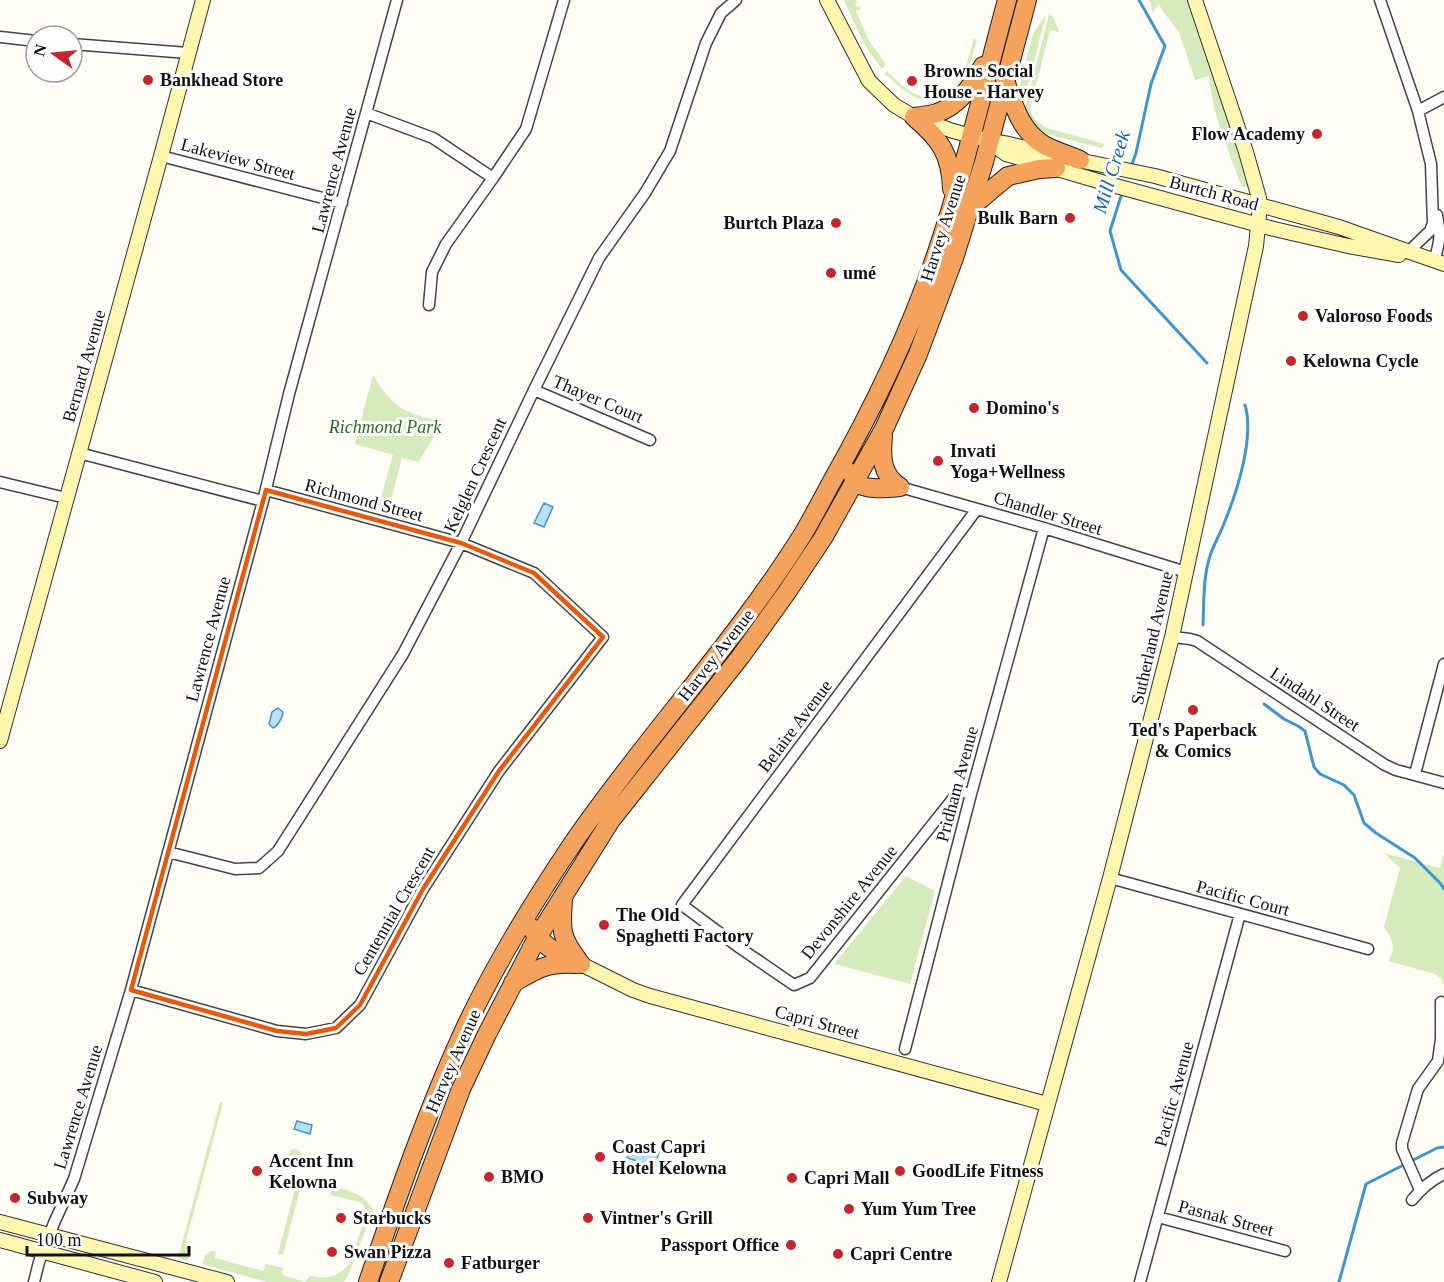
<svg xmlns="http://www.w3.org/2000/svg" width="1444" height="1282" font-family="'Times New Roman',serif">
<rect width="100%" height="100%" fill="#fffdf5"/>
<path fill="#d5ebbd" d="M844,0h13l-2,6 8,2 -7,3 13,30 17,23 -4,5 -14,-19 -7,-12z
M1148,0h43l58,186 -7,1c-13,-36 -30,-72 -33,-111l-14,4 -16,-48 -17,-22 -3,-6 -7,9 -1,-10z
M1046,15l-23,90 -5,-12 15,-60z
M1049,15l4,1 6,16 -9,-2 -20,79c2,9 9,15 17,19l58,16 -3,4 -55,-14c-11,-6 -17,-13 -23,-23z
M974,39l3,1c-6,19 -10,40 -25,55l-3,-2c16,-14 19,-35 25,-54z
M887,71c18,17 32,33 58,24l1,3c-25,11 -44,-9 -61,-24z
M373,375c18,31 35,42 70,45l-24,42 -17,-4 -14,53 -10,-3 15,-53 -38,-11z
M1384,853l56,15 4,-14v126l-2,6v-7l-7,-5 -47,-13c8,-12 5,-23 -4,-34l16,-59z
M906,876l29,15 -25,93 -76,-20z
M220,1102l3,1 -38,142 6,2 -3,14 -10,-3z
M288 1156a7 7 0 1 1 14 0a7 7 0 1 1-14 0Z
M298,1177l11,3 -1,3 -6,-1 -19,73 -5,-1 18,-69 -8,-3 2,-3z
M326,1184c16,5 39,8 47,26l-24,64 -5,8h-39l5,-6c16,3 27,2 39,-12l17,-48v-5l-4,-8 -6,-2 -26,-6 2,-6 -7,-2z
M210,1251h6l-1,7 48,13 3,-7 17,4 -1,7 23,7h-38l-65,-18 3,-8z"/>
<path fill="#b9e0f7" stroke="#3f96cf" stroke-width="1.5" d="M544,503l9,4 -9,20 -10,-4z
M278,708l5,4c0,5 -6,15 -10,16l-4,-4 3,-12z
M297,1121l15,4 -2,9 -16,-5z
M631,1145l28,7 -4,14 -28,-8z"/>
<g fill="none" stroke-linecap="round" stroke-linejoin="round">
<path stroke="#3f96cf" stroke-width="3" d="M1131,167l5,-14 15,-69 14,-38 -26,-46
M1122,193l-12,38 11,39 86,93
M1203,625c1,-22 0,-48 7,-69 3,-10 9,-20 13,-30 13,-31 32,-88 22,-121
M1264,704l20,15 14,7 7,5 9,36 6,7 24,11 10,10 10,28 12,10 39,25 25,25 4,6
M1339,1282l27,-98 71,-36 7,-1"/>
<g stroke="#444" stroke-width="13">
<path id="street" d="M1380,0l38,111 13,53 2,59 -3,8 -22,21
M0,37l36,4
M72,44l116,9
M1418,111l26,-14
M366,113l67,25 60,40
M161,156l181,47
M1434,261c6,-19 7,-26 3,-46
M429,305l3,-33 14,-28 47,-66 33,-49 38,-129
M534,390l116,50
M79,453l184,48
M0,482l66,16
M900,487l144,41 142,44
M1172,637l18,2 7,2 188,124 11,5 48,13
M1415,774l29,-110
M971,794l-12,-3 -149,187 -16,7 -54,-37 -58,-43 295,-396
M168,852l67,17 24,-1 19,-17 125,-197 58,-111 73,-153 65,-132 46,-65 25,-42 36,-108 15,-30 15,-13
M1110,878l258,71
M131,990l146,41 29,3 30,-6 24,-23 63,-116 76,-118 104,-134 -69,-64 -73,-30 -195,-53
M905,1049l66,-255 73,-266
M1420,1190l-18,-41v-6l16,-54 20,-28 3,-22v-37
M1412,1200c9,-11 19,-20 32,-26
M1158,1217l127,34
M34,1282l5,-20 15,-39 20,-44 57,-189 132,-489 26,-107 108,-394
M1140,1282l100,-368"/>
</g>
<g stroke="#333" stroke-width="16">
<path id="secondary" d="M827,0l42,81 25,24 20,12 39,14 37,10 19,3 45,11
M991,143l15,11 99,29 169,46 74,17 51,9
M1073,159l82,17 184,51 105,37
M0,741l161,-585 42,-156
M581,964l52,26 17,6 397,108
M0,1222l227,60
M0,1240l155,42
M999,1282l111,-404 62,-241 84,-391 4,-41 -1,-7 -13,-46 -51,-152"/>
</g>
<g stroke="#222" stroke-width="20">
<path id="highway" d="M1005,80c8,24 16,52 39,65 11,6 24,10 36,15
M914,117c8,-1 16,-2 23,-4 23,-8 35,-28 46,-47
M914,117c26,22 37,37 38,72
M971,207l37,-31 31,-7 17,-1
M883,436c-2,20 -2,39 17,51
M852,473c0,2 3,8 4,9 8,9 33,6 44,5
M563,900c-2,28 -3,37 15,60
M532,928l5,10 17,13 27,13
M513,983c24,-14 34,-21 63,-19
M368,1282c30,-87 60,-174 99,-258 30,-63 67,-123 106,-181 73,-106 162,-200 230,-309 10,-17 19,-34 28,-51 42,-74 79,-150 106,-231 28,-82 47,-168 70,-252
M389,1282l72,-193 26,-55 50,-96 74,-118 130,-164 46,-64 36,-54 61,-109 34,-75 36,-96 30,-96 43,-162"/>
</g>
<use href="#street" stroke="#fff" stroke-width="10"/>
<use href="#secondary" stroke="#fff6b0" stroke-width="14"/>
<use href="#highway" stroke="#f5a25d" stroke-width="18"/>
</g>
<path fill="none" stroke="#e8590c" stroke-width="4.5" stroke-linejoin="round" d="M266,490l195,53 73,30 69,64 -104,134 -76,118 -63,116 -24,23 -30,6 -29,-3 -146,-41z"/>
<g fill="#c4262e" stroke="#fff" stroke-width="2">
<circle cx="148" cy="80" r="6"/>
<circle cx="912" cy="81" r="6"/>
<circle cx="1317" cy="134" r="6"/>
<circle cx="1070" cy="218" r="6"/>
<circle cx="836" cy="223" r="6"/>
<circle cx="831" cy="273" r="6"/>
<circle cx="1303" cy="316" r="6"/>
<circle cx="1291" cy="361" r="6"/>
<circle cx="974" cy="408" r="6"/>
<circle cx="938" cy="461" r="6"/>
<circle cx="1193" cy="710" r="6"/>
<circle cx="604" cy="925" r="6"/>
<circle cx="600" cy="1157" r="6"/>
<circle cx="257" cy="1171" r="6"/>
<circle cx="900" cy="1171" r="6"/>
<circle cx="489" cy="1177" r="6"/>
<circle cx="792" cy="1178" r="6"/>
<circle cx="15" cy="1198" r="6"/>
<circle cx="849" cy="1209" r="6"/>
<circle cx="341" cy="1218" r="6"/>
<circle cx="588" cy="1218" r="6"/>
<circle cx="791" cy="1245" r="6"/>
<circle cx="332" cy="1252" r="6"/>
<circle cx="838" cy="1254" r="6"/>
<circle cx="449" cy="1263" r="6"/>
</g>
<g text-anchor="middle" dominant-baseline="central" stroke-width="6" stroke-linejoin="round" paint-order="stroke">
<g font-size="18" font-weight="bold" fill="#111" stroke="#fff" text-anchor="start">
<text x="924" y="71">Browns Social<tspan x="924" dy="21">House - Harvey</tspan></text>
<text x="160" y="80">Bankhead Store</text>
<text x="1305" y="134" text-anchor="end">Flow Academy</text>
<text x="1058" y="218" text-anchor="end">Bulk Barn</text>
<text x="824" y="223" text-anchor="end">Burtch Plaza</text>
<text x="843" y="273">umé</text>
<text x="1315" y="316">Valoroso Foods</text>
<text x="1303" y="361">Kelowna Cycle</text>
<text x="986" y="408">Domino's</text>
<text x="950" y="451">Invati<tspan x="950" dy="21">Yoga+Wellness</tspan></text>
<text x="1193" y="730" text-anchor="middle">Ted's Paperback<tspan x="1193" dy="21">&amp; Comics</tspan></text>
<text x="616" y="915">The Old<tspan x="616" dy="21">Spaghetti Factory</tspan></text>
<text x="612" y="1147">Coast Capri<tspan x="612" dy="21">Hotel Kelowna</tspan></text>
<text x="269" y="1161">Accent Inn<tspan x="269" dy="21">Kelowna</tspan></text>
<text x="912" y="1171">GoodLife Fitness</text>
<text x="501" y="1177">BMO</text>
<text x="804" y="1178">Capri Mall</text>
<text x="27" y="1198">Subway</text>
<text x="861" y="1209">Yum Yum Tree</text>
<text x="353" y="1218">Starbucks</text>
<text x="600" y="1218">Vintner's Grill</text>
<text x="779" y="1245" text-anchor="end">Passport Office</text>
<text x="344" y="1252">Swan Pizza</text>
<text x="850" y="1254">Capri Centre</text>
<text x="461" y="1263">Fatburger</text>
</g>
<g font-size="18" fill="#111" stroke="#fff">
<text transform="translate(238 159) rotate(15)">Lakeview Street</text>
<text transform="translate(334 170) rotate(-75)">Lawrence Avenue</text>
<text transform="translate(1214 193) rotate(15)">Burtch Road</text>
<text transform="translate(943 228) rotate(-72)">Harvey Avenue</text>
<text transform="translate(84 366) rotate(-74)">Bernard Avenue</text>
<text transform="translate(598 399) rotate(23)">Thayer Court</text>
<text transform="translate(475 475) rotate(-65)">Kelglen Crescent</text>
<text transform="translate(364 500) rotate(15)">Richmond Street</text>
<text transform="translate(1048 513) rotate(17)">Chandler Street</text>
<text transform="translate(1152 638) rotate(-77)">Sutherland Avenue</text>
<text transform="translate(208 639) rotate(-75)">Lawrence Avenue</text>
<text transform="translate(716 655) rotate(-52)">Harvey Avenue</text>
<text transform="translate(1315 699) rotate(33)">Lindahl Street</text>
<text transform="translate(795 726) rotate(-53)">Belaire Avenue</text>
<text transform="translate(957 784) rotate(-75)">Pridham Avenue</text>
<text transform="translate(1243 898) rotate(15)">Pacific Court</text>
<text transform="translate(849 902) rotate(-51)">Devonshire Avenue</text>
<text transform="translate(394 911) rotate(-60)">Centennial Crescent</text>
<text transform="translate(817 1022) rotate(15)">Capri Street</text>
<text transform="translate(453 1061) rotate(-66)">Harvey Avenue</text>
<text transform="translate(1174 1094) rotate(-75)">Pacific Avenue</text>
<text transform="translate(78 1107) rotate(-73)">Lawrence Avenue</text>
<text transform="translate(1226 1218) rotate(15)">Pasnak Street</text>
</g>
<g font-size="18" font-style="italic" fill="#2f6b1f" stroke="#fff">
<text x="385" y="427">Richmond Park</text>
</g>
<g font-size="20" font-style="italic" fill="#1768a6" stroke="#fff">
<text transform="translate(1111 172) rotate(-73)">Mill Creek</text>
</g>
</g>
<g transform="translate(54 54) rotate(285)"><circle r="28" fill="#ffffff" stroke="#a0a0a0" stroke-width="1.5"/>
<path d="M0-4.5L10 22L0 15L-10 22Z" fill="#c4262e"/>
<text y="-9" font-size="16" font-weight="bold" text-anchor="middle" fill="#111111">N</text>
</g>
<path d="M27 1246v9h162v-9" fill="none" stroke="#111111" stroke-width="3"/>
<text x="36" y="1246" font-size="18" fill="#111111" stroke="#ffffff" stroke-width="4.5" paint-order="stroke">100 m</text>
</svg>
